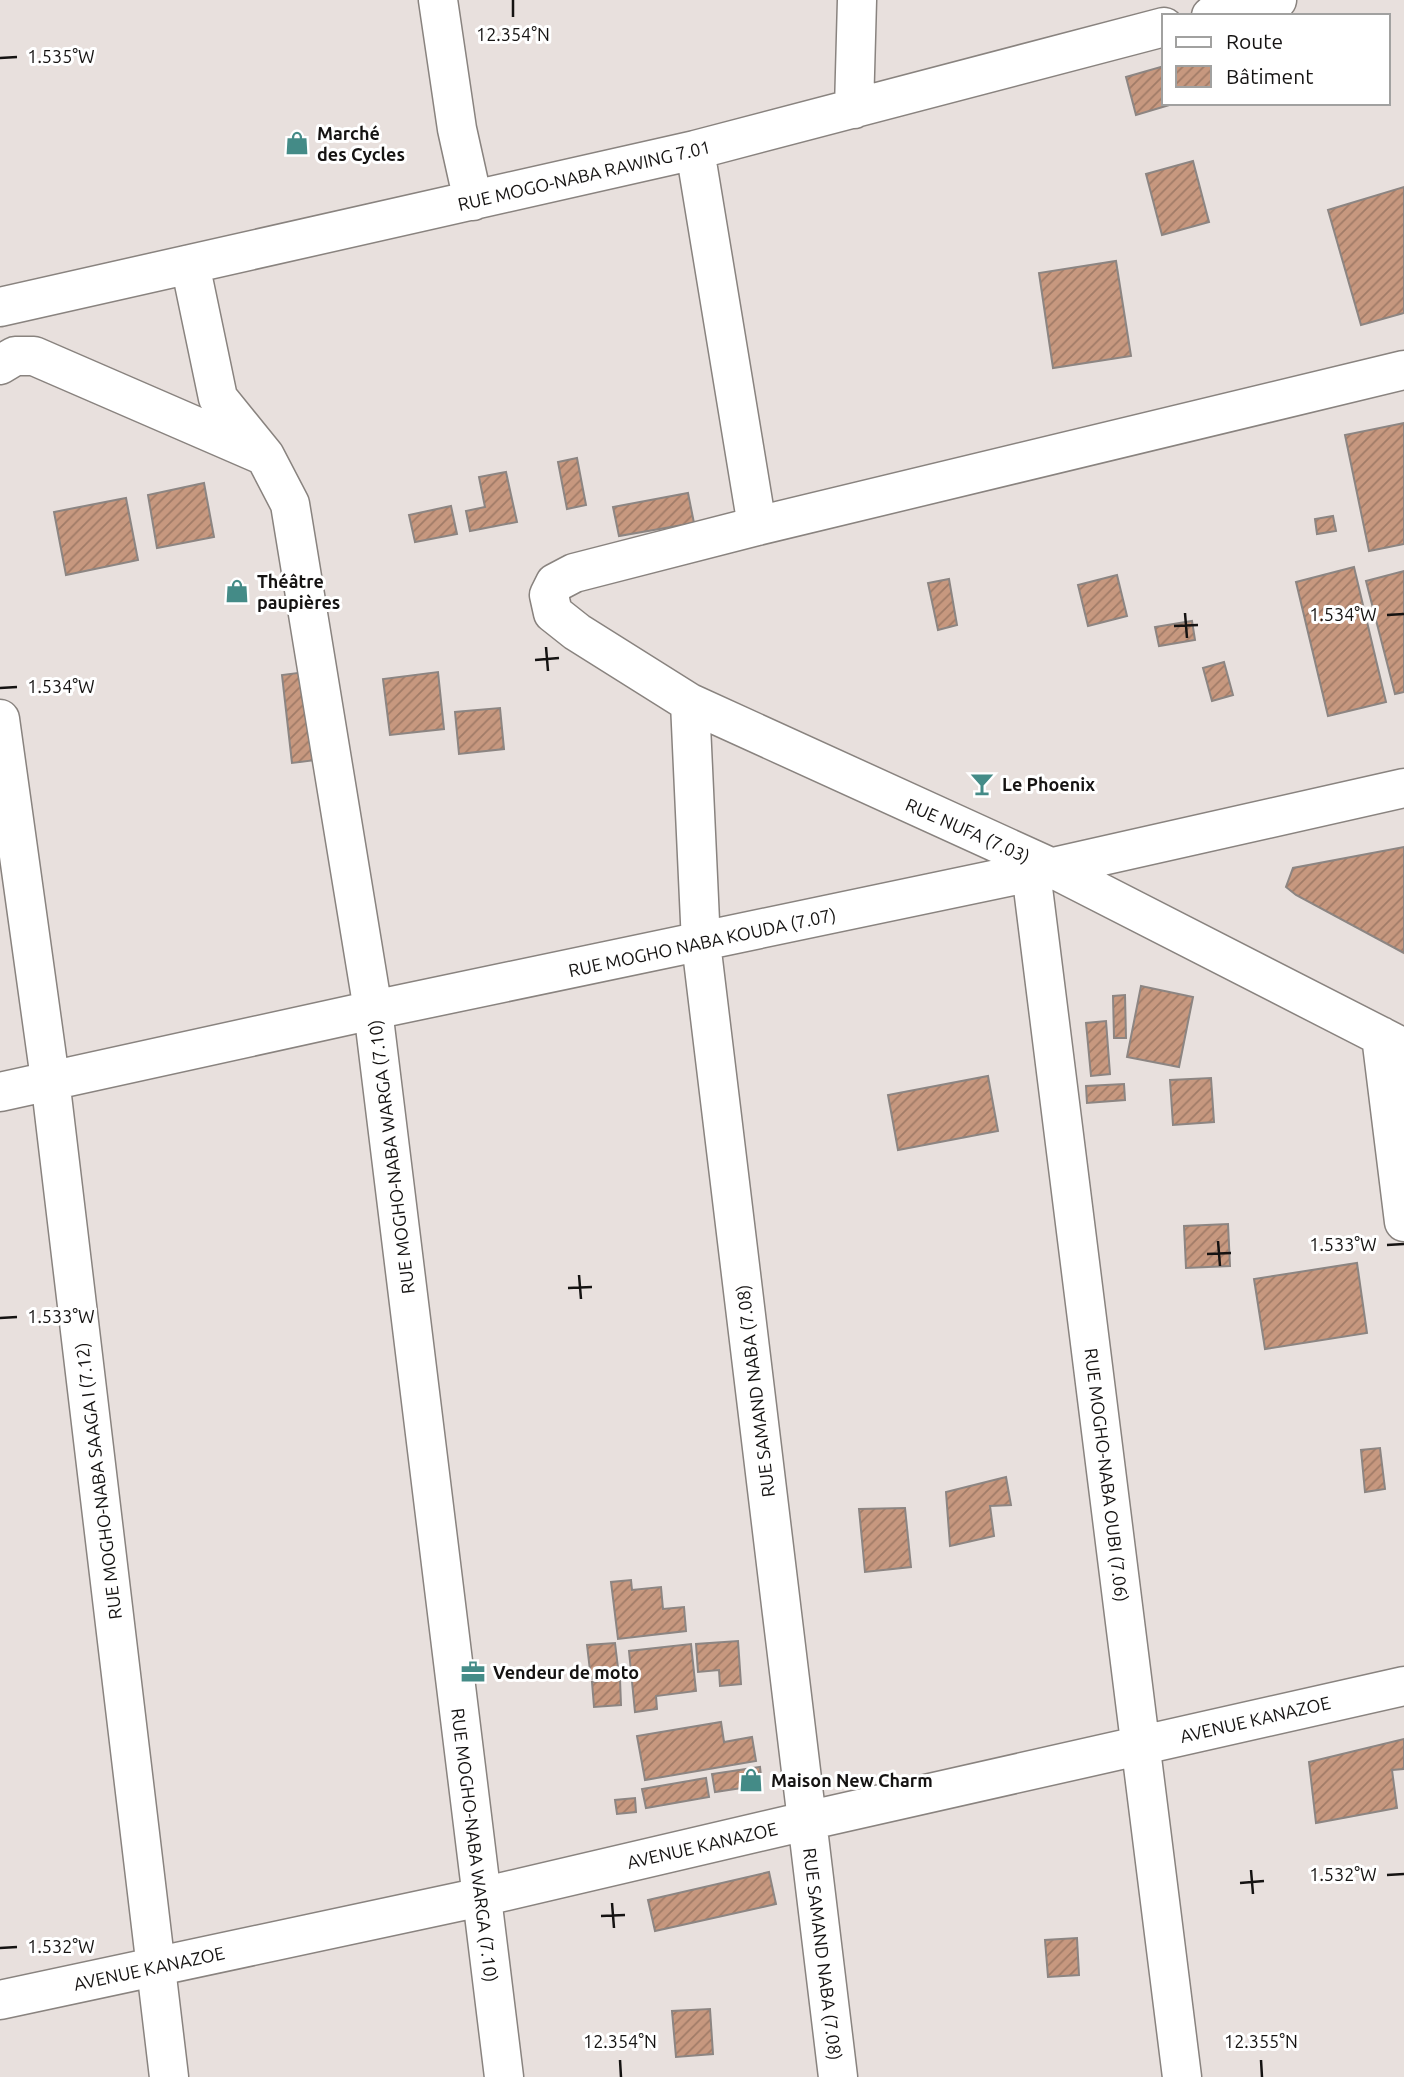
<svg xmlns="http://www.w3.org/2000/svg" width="1404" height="2077" font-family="Ubuntu,sans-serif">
<defs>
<pattern id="building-hatch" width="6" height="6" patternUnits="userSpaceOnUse" patternTransform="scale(1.75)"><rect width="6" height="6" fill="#c7987f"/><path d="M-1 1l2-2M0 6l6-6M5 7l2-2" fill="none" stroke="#a07b67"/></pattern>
</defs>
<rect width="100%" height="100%" fill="#e8e0dd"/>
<path fill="url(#building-hatch)" stroke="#8c8582" stroke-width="2" d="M1164,66v37h12l-40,12 -10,-38z
M1193,161l16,61 -47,13 -16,-61z
M1404,187v126l-43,12 -33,-115z
M1116,261l15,95 -78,12 -14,-95z
M1404,423v121l-35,7 -24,-116z
M577,458l9,47 -19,4 -9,-47z
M506,472l11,50 -47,9 -4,-20 19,-4 -6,-30z
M204,483l10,54 -57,11 -9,-53z
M688,493l6,30 -75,13 -6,-29z
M126,498l12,62 -72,15 -12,-63z
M451,506l6,28 -42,8 -6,-27z
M1333,516l3,15 -19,3 -2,-15z
M1354,567l32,135 -58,14 -32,-134z
M1404,571v121l-9,2 -29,-113z
M1117,575l10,41 -39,10 -10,-41z
M949,579l8,46 -19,5 -10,-47z
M1192,621l3,19 -36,6 -4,-19z
M1224,662l9,33 -21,6 -9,-33z
M305,672l11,88 -24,3 -10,-88z
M438,672l6,57 -54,6 -7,-56z
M500,708l4,41 -45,5 -4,-42z
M1404,847v106l-108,-58 -10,-8 7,-19z
M1141,986l52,11 -14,70 -52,-10z
M1125,995l1,43h-12l-1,-42z
M1106,1021l4,53 -19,2 -5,-53z
M988,1076l10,55 -100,19 -10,-55z
M1211,1078l3,44 -41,3 -3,-45z
M1124,1084l1,16 -38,3 -1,-17z
M1228,1224l2,42 -44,2 -2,-42z
M1357,1263l10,70 -102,16 -11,-70z
M1380,1448l5,41 -20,3 -4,-42z
M1006,1477l5,28 -21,1 4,30 -44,10 -4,-54z
M905,1508l6,59 -46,5 -6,-63z
M631,1580l1,10 29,-3 2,22 21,-2 2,24 -68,8 -7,-57z
M738,1641l3,43 -21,2 -1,-16 -21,2 -2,-28z
M615,1643l4,33 -28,3 -4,-34z
M691,1644l5,47 -40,5 1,13 -22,3 -6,-61z
M620,1679l1,26 -27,2 -2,-25z
M721,1722l3,20 28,-5 4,24 -111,19 -8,-44z
M1404,1739v30l-12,1 5,38 -81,15 -7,-61z
M760,1767l2,18 -47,7 -3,-18z
M706,1778l3,19 -63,11 -4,-19z
M635,1798l1,14 -19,2 -2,-14z
M769,1872l7,32 -121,27 -7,-31z
M1077,1938l2,37 -31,2 -3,-37z
M710,2009l3,45 -37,3 -4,-46z"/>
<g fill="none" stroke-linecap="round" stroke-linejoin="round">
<g stroke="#89837f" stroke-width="41">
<path id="minor" d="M438,0l19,129 16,72
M1211,16l66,-16
M854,109l3,-109
M695,150l62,376
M190,264l28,134 47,58 25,48 83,506 131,1067
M0,307l695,-157 469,-123
M0,365l15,-9h19l226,98
M1404,370l-647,156 -183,47 -19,10 -6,12 4,18 24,19 113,71 360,164 354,181
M690,703l11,240 137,1134
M0,719l50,360 119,998
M1031,872l151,1205
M1381,1036l23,186
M0,1092l373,-82 658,-138 373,-84
M0,2000l481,-103 325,-76 598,-135"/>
</g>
<use href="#minor" stroke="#fff" stroke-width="38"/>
</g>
<path fill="none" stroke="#151312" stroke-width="2.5" d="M513,0v17M0,58l17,-1M1185,613l2,25M1387,615l17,-1M1174,626l24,-1M546,647l2,24M535,660l24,-2M0,688l17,-1M1218,1241l2,25M1387,1245l17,-1M1207,1254l24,-1M579,1275l2,24M568,1288l24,-1M0,1318l17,-1M1251,1870l2,24M1387,1875l17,-1M1240,1883l24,-2M612,1903l2,25M601,1916l24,-1M0,1948l17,-1M620,2060l1,17M1261,2060l1,17"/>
<defs>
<g id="shop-bare" transform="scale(1.89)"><path d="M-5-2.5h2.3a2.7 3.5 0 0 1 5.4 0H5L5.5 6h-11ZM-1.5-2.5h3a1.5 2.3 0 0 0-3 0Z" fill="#448b87" stroke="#fff" stroke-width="2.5" paint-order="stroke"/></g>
<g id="bar-bare" transform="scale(1.89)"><path d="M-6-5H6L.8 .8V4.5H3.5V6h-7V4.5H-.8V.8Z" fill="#448b87" stroke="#fff" stroke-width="2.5" paint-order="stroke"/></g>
<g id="office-bare" transform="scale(1.89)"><path d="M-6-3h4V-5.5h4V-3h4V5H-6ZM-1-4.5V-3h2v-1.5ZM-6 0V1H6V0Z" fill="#448b87" stroke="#fff" stroke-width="2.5" paint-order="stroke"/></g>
</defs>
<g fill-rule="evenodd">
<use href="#shop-bare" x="297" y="143"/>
<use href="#shop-bare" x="237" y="591"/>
<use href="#bar-bare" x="982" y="784"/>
<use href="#office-bare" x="473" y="1672"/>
<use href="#shop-bare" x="751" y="1780"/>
</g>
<g text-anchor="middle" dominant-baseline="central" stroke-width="6" stroke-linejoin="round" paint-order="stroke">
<g font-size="18" font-weight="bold" fill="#151312" stroke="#fff" text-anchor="start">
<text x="317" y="133">Marché<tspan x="317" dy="21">des Cycles</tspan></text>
<text x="257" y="581">Théâtre<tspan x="257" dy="21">paupières</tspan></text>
<text x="1002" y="784">Le Phoenix</text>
<text x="493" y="1672">Vendeur de moto</text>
<text x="771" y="1780">Maison New Charm</text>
</g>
<g font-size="18" fill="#151312" stroke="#fff">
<text transform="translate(584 175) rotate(-13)">RUE MOGO-NABA RAWING 7.01</text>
<text transform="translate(968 830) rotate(24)">RUE NUFA (7.03)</text>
<text transform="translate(702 942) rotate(-12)">RUE MOGHO NABA KOUDA (7.07)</text>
<text transform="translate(391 1157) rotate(-97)">RUE MOGHO-NABA WARGA (7.10)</text>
<text transform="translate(755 1391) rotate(-97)">RUE SAMAND NABA (7.08)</text>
<text transform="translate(1107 1475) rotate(83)">RUE MOGHO-NABA OUBI (7.06)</text>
<text transform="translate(98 1481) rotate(-97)">RUE MOGHO-NABA SAAGA I (7.12)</text>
<text transform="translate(1255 1719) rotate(-13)">AVENUE KANAZOE</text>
<text transform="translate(475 1845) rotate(83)">RUE MOGHO-NABA WARGA (7.10)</text>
<text transform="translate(702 1845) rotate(-13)">AVENUE KANAZOE</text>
<text transform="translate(823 1954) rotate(83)">RUE SAMAND NABA (7.08)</text>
<text transform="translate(149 1968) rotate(-12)">AVENUE KANAZOE</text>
</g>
</g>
<g font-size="18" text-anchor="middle" fill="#151312" stroke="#fff" stroke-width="6" stroke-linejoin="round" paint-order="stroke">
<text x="513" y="41">12.354°N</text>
<text x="61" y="63">1.535°W</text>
<text x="1343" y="621">1.534°W</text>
<text x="61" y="693">1.534°W</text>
<text x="1343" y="1251">1.533°W</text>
<text x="61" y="1323">1.533°W</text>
<text x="1343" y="1881">1.532°W</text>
<text x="61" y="1953">1.532°W</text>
<text x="620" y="2048">12.354°N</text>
<text x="1261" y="2048">12.355°N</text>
</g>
<rect x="1162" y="14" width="228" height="91" fill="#ffffff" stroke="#a1a1a0" stroke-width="2"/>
<rect x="1176" y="37" width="35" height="10" fill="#ffffff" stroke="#a1a1a0" stroke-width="2"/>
<text x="1226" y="49" font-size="21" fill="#151312">Route</text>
<rect x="1176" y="66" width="35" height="21" fill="url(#building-hatch)" stroke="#a1a1a0" stroke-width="2"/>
<text x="1226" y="84" font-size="21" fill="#151312">Bâtiment</text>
</svg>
